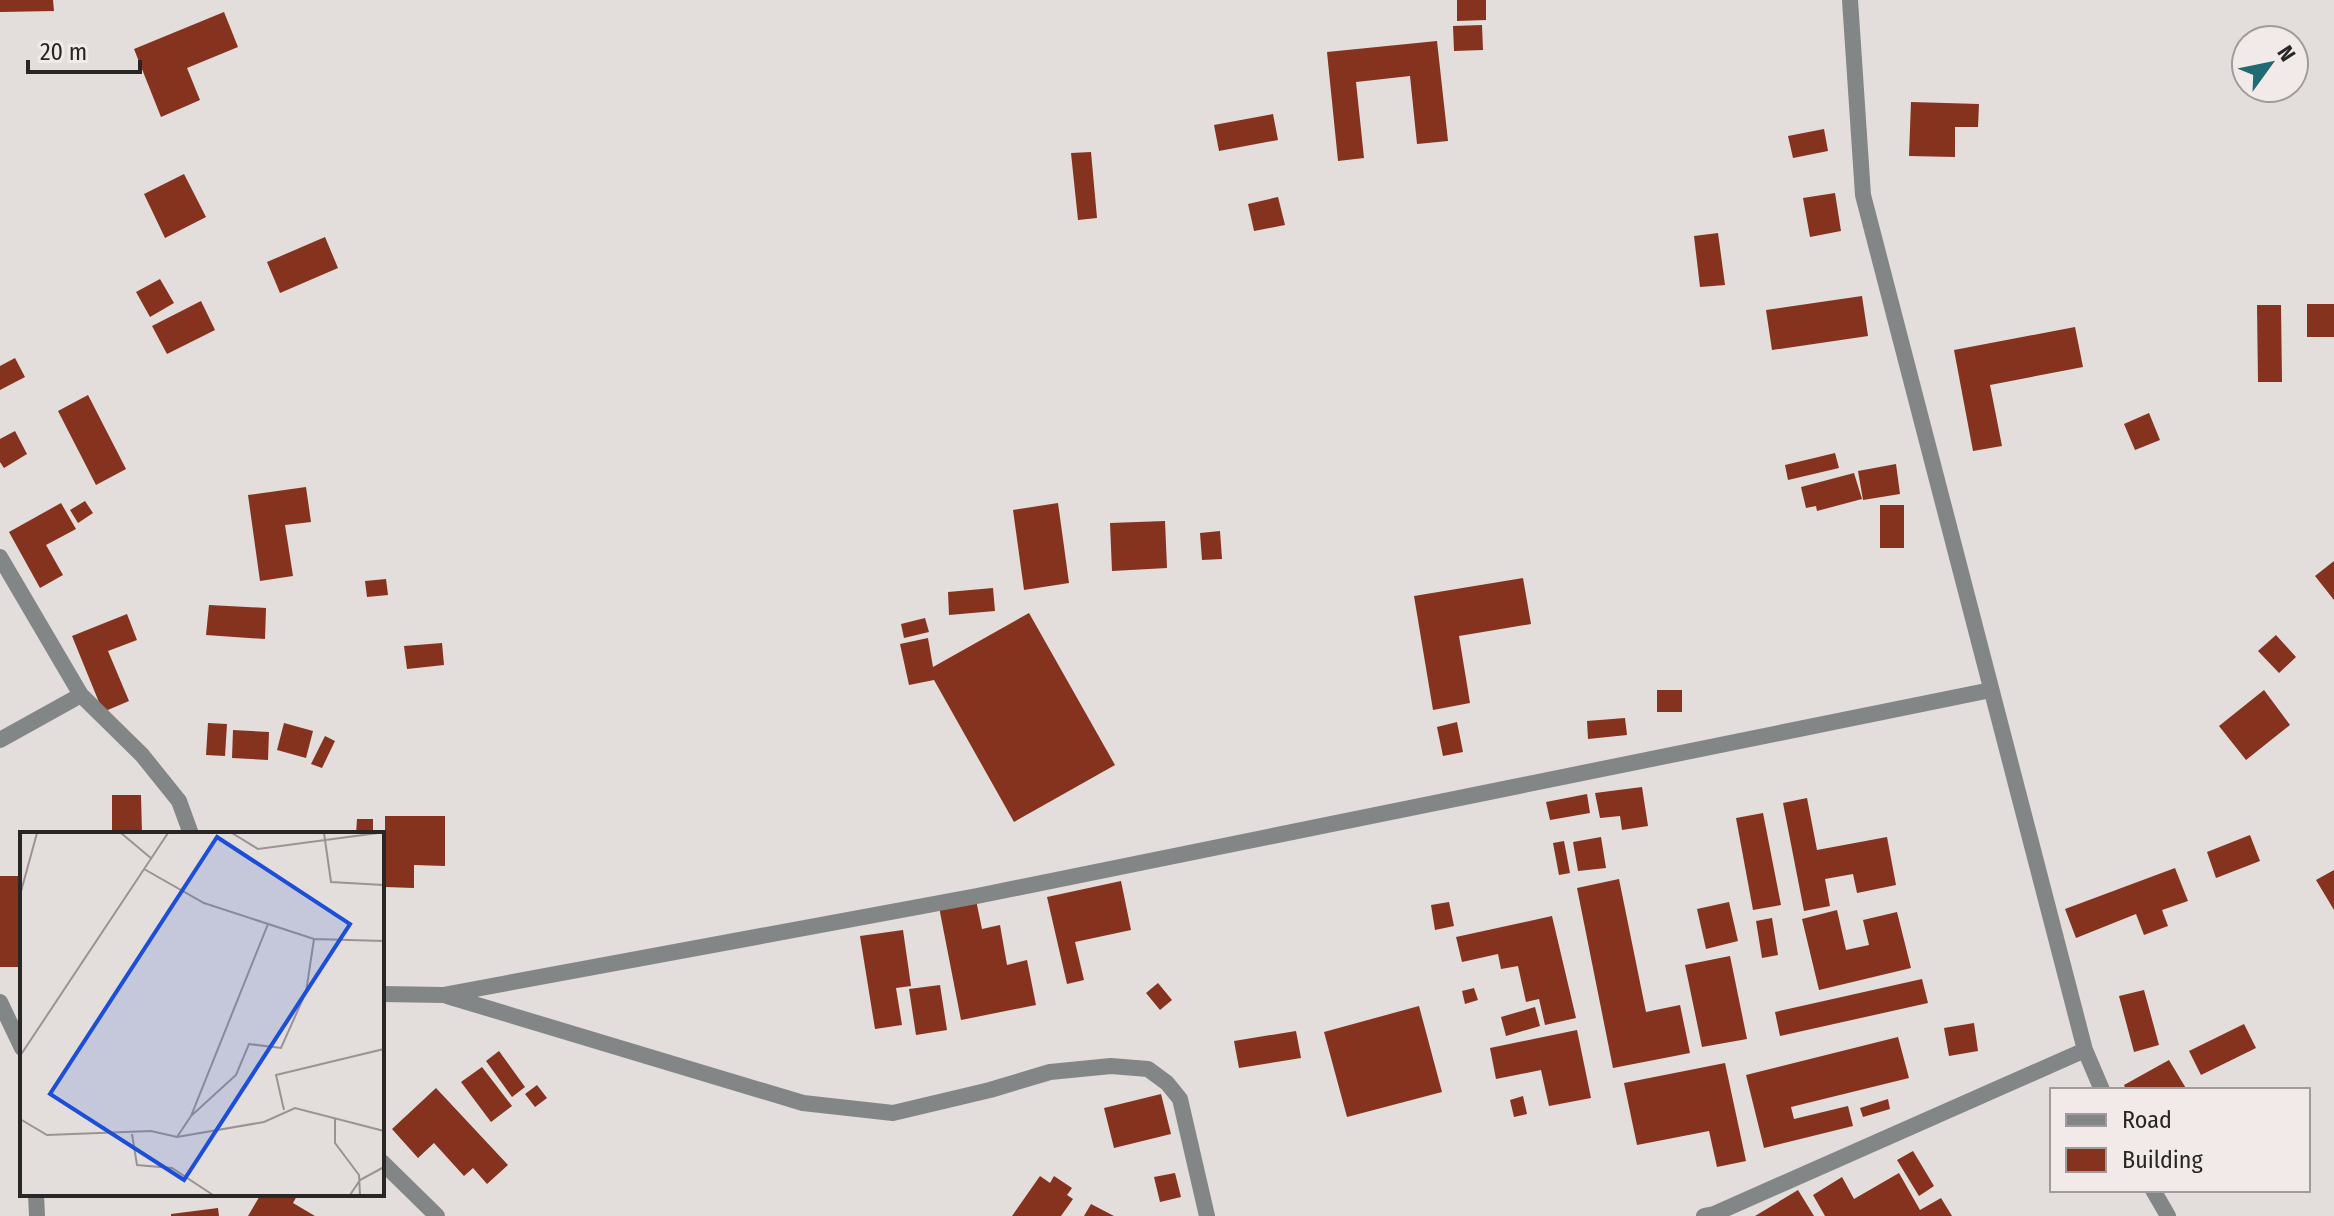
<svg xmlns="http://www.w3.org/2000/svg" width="2334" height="1216" font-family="'Fira Sans Condensed',sans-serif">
<rect width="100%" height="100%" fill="#e3dddb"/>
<path fill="#85321e" d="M0,0h53l1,11 -54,1z
M1457,0h29v20l-29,1z
M224,12l14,35 -51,21 13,32 -39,17 -27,-68z
M1482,25l1,25 -29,1 -1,-25z
M1437,41l11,100 -31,3 -7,-68 -54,6 8,76 -26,3 -11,-109z
M1911,102l68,2 -1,23h-23v30l-46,-1z
M1273,114l5,26 -59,11 -5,-26z
M1824,129l4,22 -35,7 -5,-22z
M1091,152l6,66 -19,2 -7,-67z
M184,174l22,43 -41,21 -21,-44z
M1835,193l6,38 -31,6 -7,-39z
M1278,197l7,28 -31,6 -6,-27z
M1718,233l7,52 -25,2 -6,-51z
M325,237l13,31 -58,25 -13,-31z
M160,279l14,24 -24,14 -14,-25z
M1862,296l6,40 -96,14 -6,-40z
M201,301l14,29 -48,24 -15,-28z
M2307,304h27v33h-27z
M2257,305h24l1,77h-24z
M2075,327l8,40 -93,18 12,61 -29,5 -19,-101z
M15,358l10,19 -25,13v-24z
M88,395l38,74 -30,16 -38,-74z
M2149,413l11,27 -25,10 -11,-26z
M15,431l12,23 -23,14 -4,-6v-23z
M1835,453l4,15 -51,12 -3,-15z
M1896,464l4,30 -37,6 -5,-29z
M1854,473l8,26 -45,12 -1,-5 -10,2 -5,-21z
M306,487l5,35 -26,3 8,51 -33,5 -12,-86z
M85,501l8,12 -15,10 -8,-13z
M61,503l15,26 -30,16 17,30 -23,13 -31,-56z
M1058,503l11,80 -45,7 -11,-80z
M1880,505h24v43h-24z
M1165,521l2,47 -55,3 -2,-48z
M1220,531l2,28 -20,1 -2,-27z
M2334,561v39l-19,-24z
M1523,578l8,46 -72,12 11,67 -37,7 -19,-114z
M386,579l2,16 -21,2 -2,-16z
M993,588l2,23 -46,4 -1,-23z
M209,605l57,3 -1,31 -59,-4z
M1029,613l86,152 -101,57 -80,-142 -25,5 -9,-41 28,-6 5,29z
M127,614l10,26 -29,11 21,50 -26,11 -31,-76z
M925,618l4,14 -25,6 -3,-14z
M2276,635l20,22 -17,16 -21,-22z
M442,643l2,22 -37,4 -3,-23z
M1657,690h25v22h-25z
M2264,690l26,35 -44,35 -27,-34z
M1625,718l2,17 -39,4 -1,-18z
M1457,722l6,30 -20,4 -6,-29z
M208,723l19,1 -2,32 -19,-1z
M284,723l29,8 -7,27 -29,-8z
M233,730l36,2 -1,28 -36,-2z
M325,736l10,5 -13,27 -11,-4z
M1642,787l6,39 -26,4 -2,-14 -20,2 -5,-25z
M1587,794l3,19 -40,7 -4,-18z
M112,795h29l1,39h-30z
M1807,798l10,52 70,-13 9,48 -39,8 -4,-19 -28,5 5,27 -26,5 -21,-108z
M1763,813l18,92 -28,5 -17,-92z
M385,816h60v50l-31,-1v23l-29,-1z
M357,819h16v15h-17z
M2250,835l10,26 -44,17 -9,-26z
M1601,837l5,31 -28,3 -5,-29z
M1564,841l6,32 -11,2 -6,-32z
M2175,868l13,33 -26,9 6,16 -24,9 -8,-21 -60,24 -11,-29z
M2334,870v40l-18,-30z
M0,876h22v91h-22z
M1619,879l27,133 34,-7 10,48 -77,15 -36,-180z
M1121,881l10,49 -56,12 9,38 -17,4 -20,-87z
M976,900l6,29 18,-4 7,40 20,-5 9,45 -75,15 -22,-113z
M1449,902l5,24 -19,4 -4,-25z
M1729,902l9,39 -32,8 -9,-40z
M1837,910l9,40 23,-5 -6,-25 34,-8 14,56 -92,22 -17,-71z
M1552,916l24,102 -31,7 -6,-26 -13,3 -8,-36 -17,3 -3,-15 -36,8 -6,-25z
M1772,918l6,37 -16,3 -6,-37z
M903,930l8,56 -15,2 6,37 -27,4 -15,-93z
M1730,956l17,83 -45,8 -17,-82z
M1922,979l6,24 -148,33 -5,-24z
M1158,983l14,17 -12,10 -14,-17z
M940,985l7,45 -31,5 -7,-46z
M1474,988l4,12 -13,4 -3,-13z
M2144,990l15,55 -25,7 -15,-56z
M1419,1006l23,86 -95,25 -23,-85z
M1535,1007l5,19 -34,10 -5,-19z
M1974,1023l4,28 -29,5 -5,-28z
M2244,1024l12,24 -55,27 -12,-24z
M1577,1030l14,68 -42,8 -8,-36 -45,9 -6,-31z
M1296,1031l5,27 -62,10 -5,-27z
M1898,1037l11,41 -118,29 3,12 54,-13 5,20 -89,22 -18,-73z
M499,1051l26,36 -13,10 -26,-36z
M2169,1060l18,30h-61l-2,-5z
M1725,1063l21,98 -29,6 -8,-36 -72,14 -13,-62z
M482,1067l30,39 -21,16 -30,-40z
M537,1085l10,13 -12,9 -10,-13z
M436,1088l72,77 -21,19 -14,-16 -9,8 -30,-33 -16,15 -26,-29z
M1161,1094l10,40 -57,14 -10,-40z
M1523,1096l4,18 -13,3 -4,-17z
M1888,1099l2,10 -27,8 -3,-9z
M1913,1151l21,35 -15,10 -22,-36z
M1175,1173l6,24 -21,5 -6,-25z
M1899,1173l21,37 21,-12 11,18h-127l-12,-21 29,-18 12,22z
M1040,1176l10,7 4,-7 18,12 -5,7 6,4 -12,17h-49z
M1798,1190l16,26h-59z
M261,1194h37l-5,9 22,13h-67z
M1091,1204l23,12h-30z
M218,1208l1,8h-48v-2z"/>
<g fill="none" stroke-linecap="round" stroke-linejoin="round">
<path stroke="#838686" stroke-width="16" d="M1850,0l13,195 222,855 17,40
M0,557l81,138 61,60 37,46 12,33
M0,740l81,-45
M382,994l61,1 534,-99 1014,-206
M447,996l356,107 90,10 97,-23 60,-18 61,-6 37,3 19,14 13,16 27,117
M0,1002l22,46
M382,1162l55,54
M2153,1190l15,26
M36,1194l1,22
M1704,1216l10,-2 371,-164"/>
</g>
<g transform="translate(20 832)">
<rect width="364" height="364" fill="#e3dddb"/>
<path fill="none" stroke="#999493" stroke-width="2" d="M101,1l31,26M212,1l26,16 120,-16M304,1l7,49 53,3M124,37l60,34 110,36 70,2M0,63l17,-62M0,224l148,-223M264,278l-8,-35 108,-26M171,284l45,-41 13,-31 32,4 25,-56 8,-53M0,287l27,16 104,-4 26,6 87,-15 31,-14 89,23M315,287v24l24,32 1,20M112,302l5,31 35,3 41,27M157,305l14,-21 77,-192M330,363l10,-15 24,-13"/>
<path fill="#1d4ed8" fill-opacity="0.15" stroke="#1d4ed8" stroke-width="4" d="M197,5l133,87 -166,256 -134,-86z"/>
<rect width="364" height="364" fill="none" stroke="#292726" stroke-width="4"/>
</g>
<rect x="2050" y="1088" width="260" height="104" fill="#f1eae9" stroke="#a19c9b" stroke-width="2"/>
<rect x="2066" y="1114" width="40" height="12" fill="#838686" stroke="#a19c9b" stroke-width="2"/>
<text x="2122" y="1128" font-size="24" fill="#292726">Road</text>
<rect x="2066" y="1148" width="40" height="24" fill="#85321e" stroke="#a19c9b" stroke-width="2"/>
<text x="2122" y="1168" font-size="24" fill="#292726">Building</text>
<g transform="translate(2270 64) rotate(57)"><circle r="38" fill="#f1eae9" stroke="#a19c9b" stroke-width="2"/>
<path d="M0-6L14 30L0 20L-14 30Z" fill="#1f6a73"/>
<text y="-12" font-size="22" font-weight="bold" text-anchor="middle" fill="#292726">N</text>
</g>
<path d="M28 60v12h112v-12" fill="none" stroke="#292726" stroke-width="4"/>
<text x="40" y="60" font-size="24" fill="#292726" stroke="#f1eae9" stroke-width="6" paint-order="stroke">20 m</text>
</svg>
